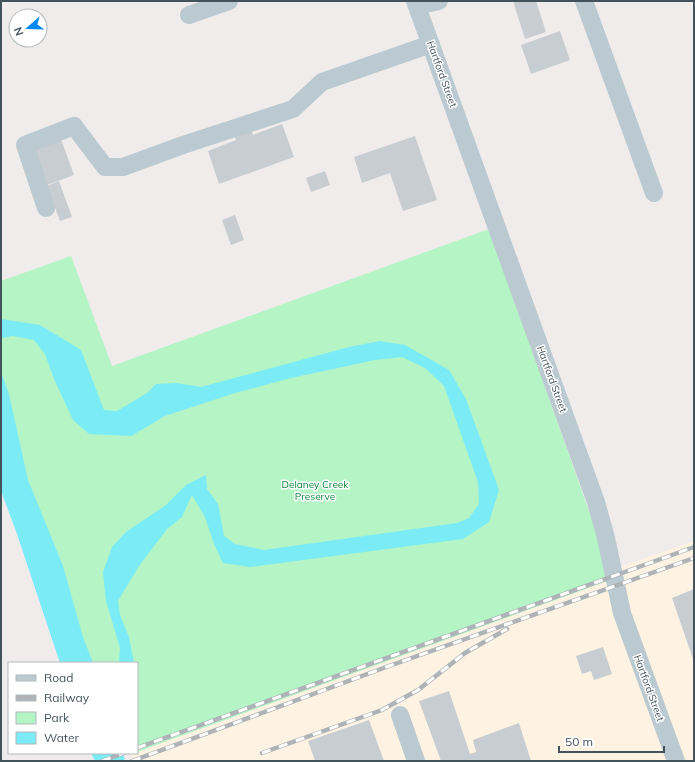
<svg xmlns="http://www.w3.org/2000/svg" width="695" height="762" font-family="Mulish,sans-serif">
<rect width="100%" height="100%" fill="#f0ecec"/>
<path fill="#fef2e2" d="M694,541v220h-10l-54,-151 -10,-43z
M604,572l63,189h-243l-19,-55 -15,5 17,50h-275l-2,-8h7v-4z"/>
<path fill="#b4f4c5" d="M489,229l124,350 -476,173v-89h-56l-80,-221v-161l70,-25 41,110z"/>
<path fill="#7becf6" d="M1,319l39,6 41,25 23,60 13,1 30,-18 9,-9 20,-1 25,4 148,-40 31,-6 25,4 23,13 21,12 17,29 33,91 -10,32 -26,17 -213,28 -27,-4 -9,-19 -9,-27 -13,-22 -10,22 -15,12 -28,37 -21,35 2,14 9,22 5,26h-15l1,-15 -14,-47 -3,-29 9,-25 14,-15 40,-27 20,-20 20,-10 1,14 11,15 6,32 11,8 29,6 193,-27 12,-5 10,-14 -1,-22 -34,-96 -19,-18 -23,-11 -27,3 -84,18 -56,15 -70,23 -34,20 -42,-2 -16,-14 -19,-41 -9,-25 -11,-14 -21,-4 -12,2z
M1,372l8,22 19,86 35,86 20,71 10,26h-33l-43,-129 -16,-43z
M91,753h32l2,8h-30z"/>
<path fill="#c8cdd2" d="M513,1h23l10,31 -21,7z
M560,31l10,29 -39,14 -10,-29z
M282,124l12,33 -75,27 -11,-33 28,-11 -2,-5 17,-6 2,6z
M415,136l22,64 -34,11 -13,-38 -28,10 -8,-26z
M61,139l13,36 -27,10 -13,-36z
M325,171l5,14 -19,7 -5,-14z
M59,181l13,36 -12,4 -13,-35z
M235,215l9,25 -13,5 -9,-25z
M694,589v73l-22,-64z
M603,647l9,27 -18,6 -3,-9 -9,3 -6,-18z
M449,691l21,63 6,-2 -3,-12 46,-17 12,38h-90l-22,-60z
M369,720l15,41h-69l-7,-20z"/>
<g fill="none" stroke-linecap="round" stroke-linejoin="round">
<path stroke="#bbcad1" stroke-width="18" d="M415,1l181,501 10,36 16,75 54,148
M584,1l70,192
M417,6l22,-5
M189,15l40,-14
M46,208l-21,-63 49,-19 31,41h18l60,-22 110,-36 29,-27 109,-38
M400,715l16,46"/>
<g stroke="#aeb3b8" stroke-width="4.5">
<path id="rail" d="M137,748l557,-201
M262,753l120,-43 36,-20 47,-37 42,-24
M102,761l22,-8
M132,761l257,-95 305,-108"/>
</g>
<use href="#rail" stroke="#fff" stroke-width="3" stroke-dasharray="9" stroke-linecap="butt"/>
</g>
<g text-anchor="middle" dominant-baseline="central" stroke-width="3" stroke-linejoin="round" paint-order="stroke">
<g font-size="10" fill="#43535c" stroke="#fff">
<text transform="translate(442 74) rotate(70)">Hartford Street</text>
<text transform="translate(552 379) rotate(70)">Hartford Street</text>
<text transform="translate(649 688) rotate(70)">Hartford Street</text>
</g>
<g font-size="10" fill="#0b8539" stroke="#fff">
<text x="315" y="484">Delaney Creek<tspan x="315" dy="12">Preserve</tspan></text>
</g>
</g>
<rect width="695" height="762" fill="none" stroke="#43535c" stroke-width="4"/>
<rect x="8" y="662" width="130" height="92" fill="#ffffff" stroke="#b4babe"/>
<rect x="16" y="675" width="20" height="6" fill="#bbcad1" stroke="#b4babe"/>
<text x="44" y="682" font-size="12" fill="#43535c">Road</text>
<rect x="16" y="695" width="20" height="6" fill="#aeb3b8" stroke="#b4babe"/>
<text x="44" y="702" font-size="12" fill="#43535c">Railway</text>
<rect x="16" y="712" width="20" height="12" fill="#b4f4c5" stroke="#b4babe"/>
<text x="44" y="722" font-size="12" fill="#43535c">Park</text>
<rect x="16" y="732" width="20" height="12" fill="#7becf6" stroke="#b4babe"/>
<text x="44" y="742" font-size="12" fill="#43535c">Water</text>
<g transform="translate(28 28) rotate(250)"><circle r="19" fill="#ffffff" stroke="#b4babe"/>
<path d="M0-3L7 15L0 10L-7 15Z" fill="#0389f3"/>
<text y="-6" font-size="11" font-weight="bold" text-anchor="middle" fill="#43535c">N</text>
</g>
<path d="M559 746v6h105v-6" fill="none" stroke="#43535c" stroke-width="2"/>
<text x="565" y="746" font-size="12" fill="#43535c" stroke="#ffffff" stroke-width="3" paint-order="stroke">50 m</text>
</svg>
